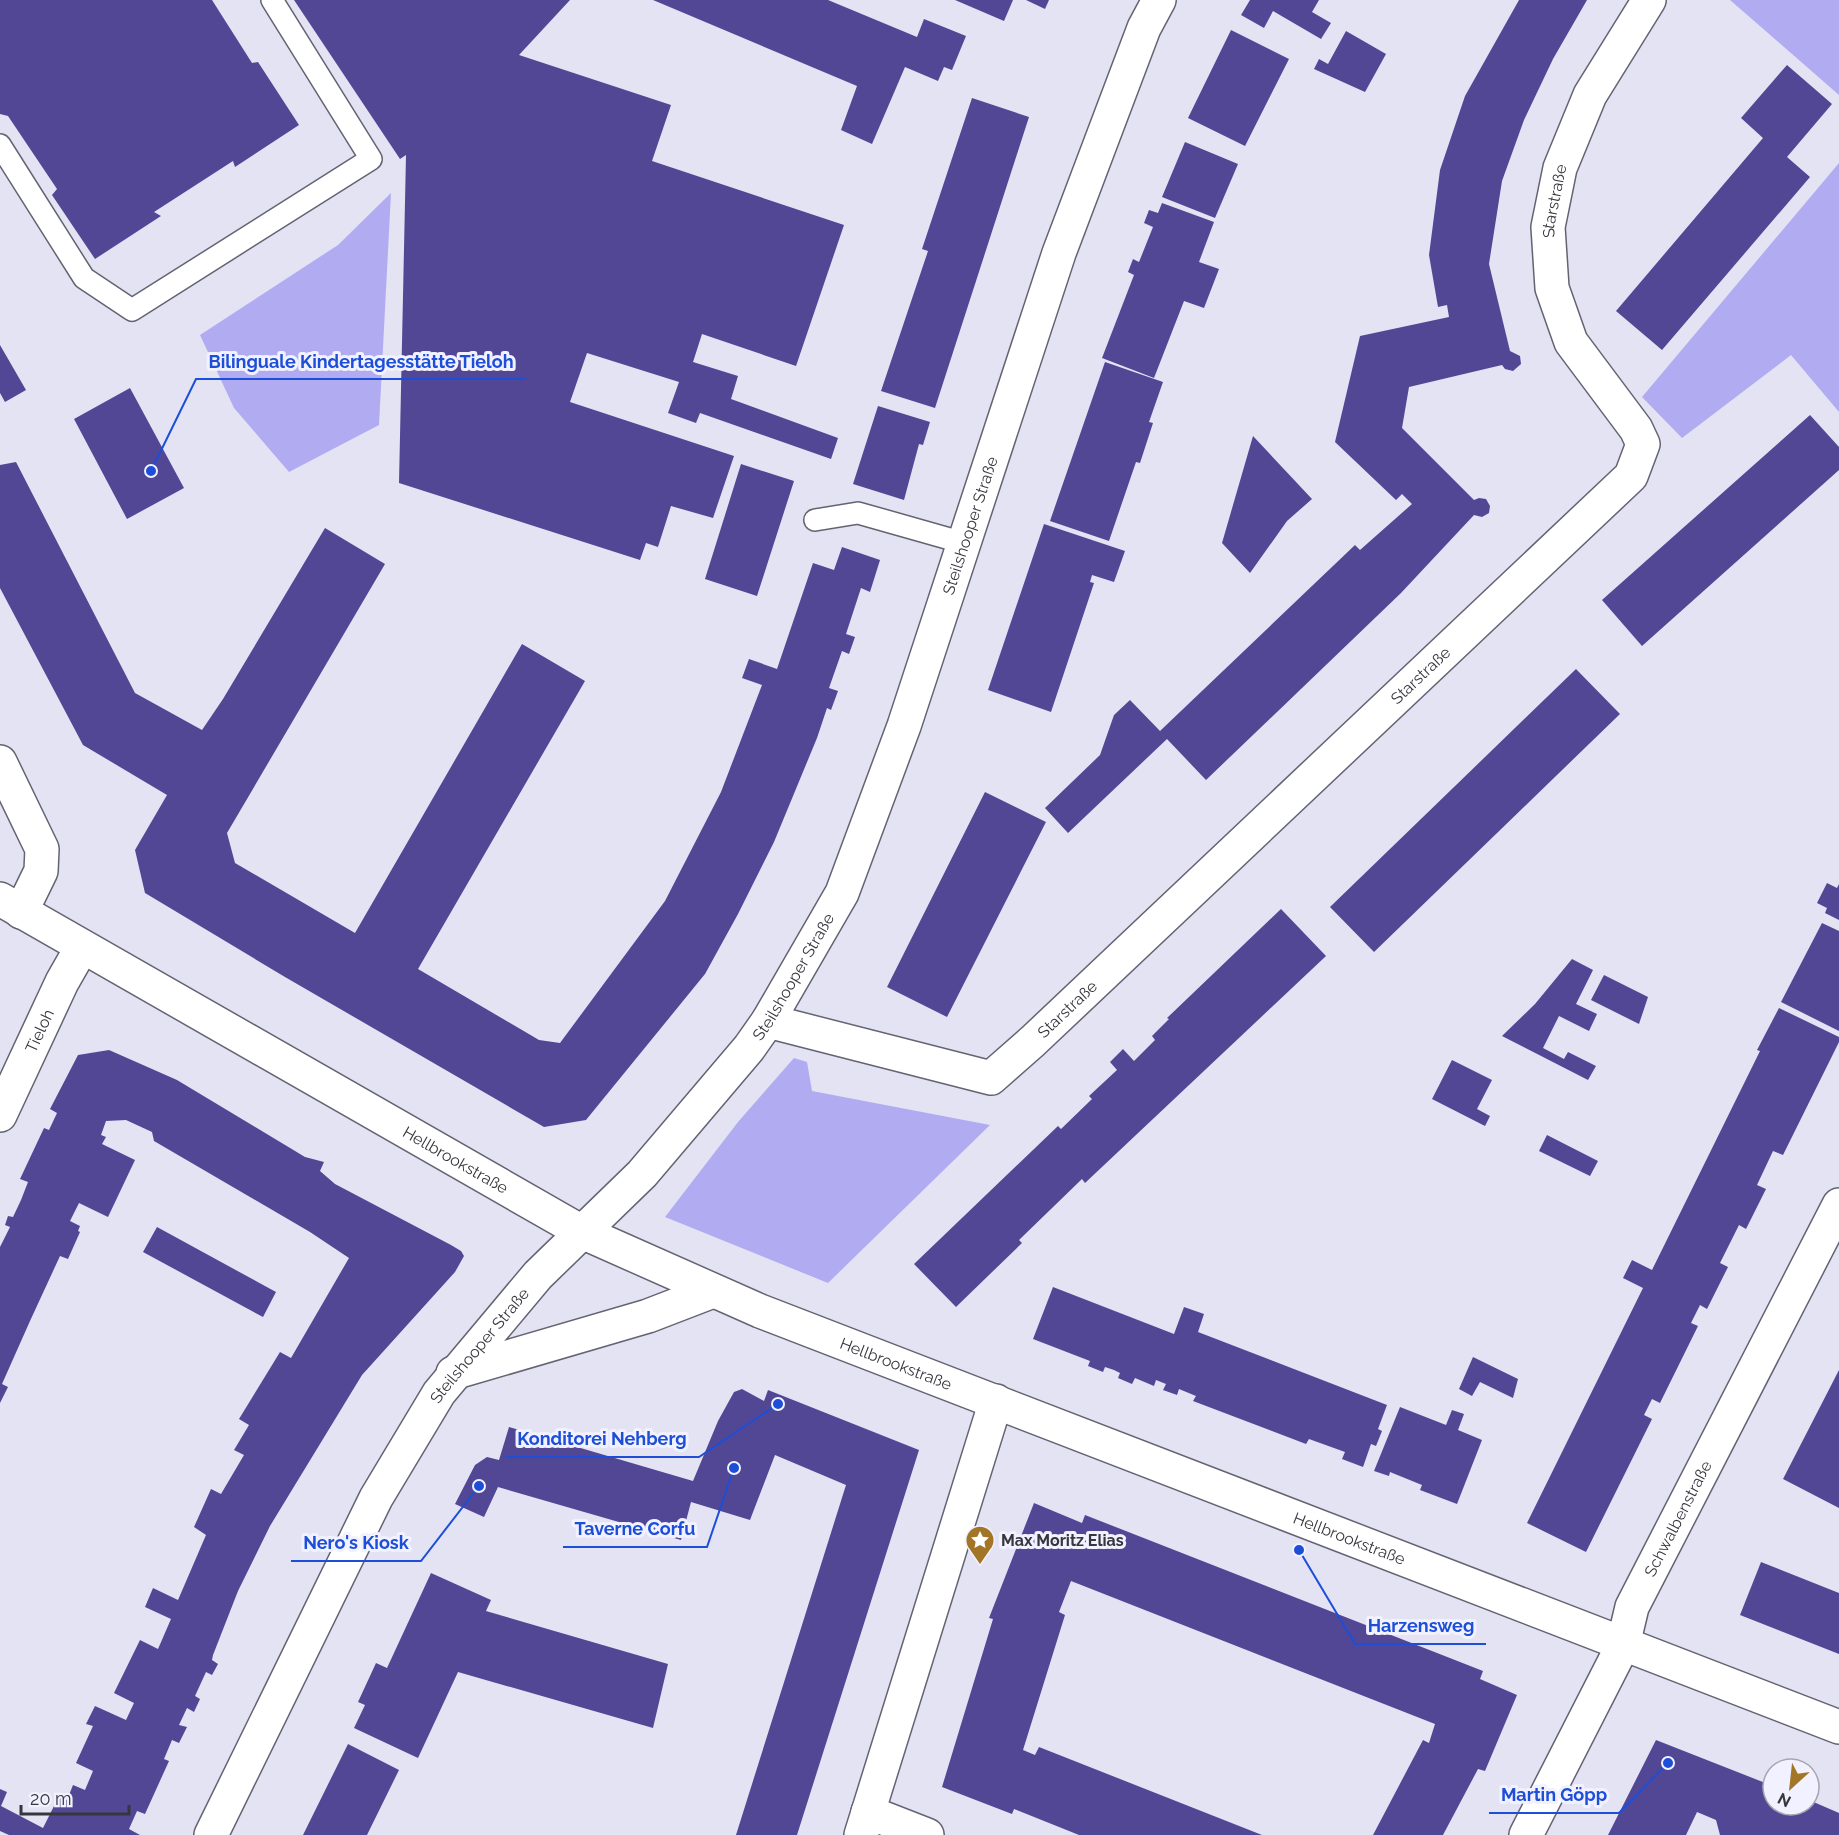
<svg xmlns="http://www.w3.org/2000/svg" width="1839" height="1835" font-family="Raleway,sans-serif">
<rect width="100%" height="100%" fill="#e3e3f4"/>
<path fill="#b1acf1" d="M1730,0h109v95z
M1839,163v249l-48,-57 -109,83 -40,-41z
M391,193l-12,232 -90,47 -55,-64 -34,-73 138,-90z
M794,1058l13,4 5,29 178,34 -162,158 -163,-66 73,-95z"/>
<path fill="#524795" d="M0,0h212l40,63 6,-1 41,63 -64,42 -2,-6 -79,51 7,4 -66,43 -43,-64 5,-6 -49,-73 -8,-2z
M294,0h276l-51,55 152,50 -19,56 192,64 -48,141 -94,-32 -9,28 45,14 -7,23 107,39 -7,21 -131,-46 -4,10 -28,-10 11,-31 -92,-29 -17,49 164,54 -21,62 -42,-12 -13,41 -12,-4 -6,17 -241,-77 7,-328 -6,4z
M653,0h175l89,37 7,-18 42,17 -14,34 -8,-3 -6,14 -33,-14 -33,77 -31,-14 16,-44z
M955,0h58l-9,21z
M1026,0h23l-4,9z
M1250,0h69l-7,12 19,11 -10,16 -48,-28 -9,17 -23,-13z
M1519,0h68l-34,59 -29,61 -22,61 -13,83 21,87 10,5 1,8 -8,7 -8,-2 -3,-4 -93,22 -7,41 72,72 5,-2 7,1 4,7 -1,7 -7,4 -8,-2 -73,78 -195,187 -39,-41 -99,94 -23,-25 55,-53 14,-40 16,-15 30,31 195,-186 5,5 52,-46 -10,-10 -6,6 -61,-58 25,-106 89,-19 -2,-12 -9,2 -9,-52 11,-85 25,-74z
M1231,30l58,29 -44,87 -57,-28z
M1346,31l40,23 -21,38 -51,-23 5,-10 9,5z
M1787,65l45,39 -45,53 23,20 -148,173 -46,-39 147,-173 -22,-20z
M972,98l57,19 -94,291 -54,-17 47,-140 -6,-2z
M1185,142l53,22 -23,54 -53,-21z
M1162,203l52,19 -15,40 20,7 -15,39 -20,-7 -30,77 -52,-20 32,-83 -6,-3 5,-13 6,3 14,-35 -9,-4 5,-13 9,3z
M0,345l26,45 -21,12 -5,-9z
M1105,362l58,20 -14,40 4,1 -13,40 -4,-1 -27,79 -59,-20z
M130,388l54,100 -57,31 -53,-100z
M878,406l52,16 -7,23 -4,-1 -15,56 -51,-16z
M1810,415l29,32v23l-197,176 -40,-46z
M1253,436l59,63 -25,22 -37,52 -28,-30z
M16,462l119,231 67,37 21,-31 102,-171 60,36 -158,269 8,30 120,70 167,-289 63,37 -167,288 121,71 21,3 105,-142 56,-109 41,-107 -20,-7 7,-19 28,10 36,-106 21,7 8,-23 38,13 -10,32 -9,-4 -15,46 9,3 -6,17 -7,-3 -13,37 9,3 -7,19 -4,-2 -10,30 -43,104 -36,72 -33,60 -119,146 -42,7 -259,-150 -140,-84 -10,-43 32,-55 -84,-50 -83,-157v-123z
M741,464l53,17 -37,115 -52,-17z
M1044,524l81,27 -11,31 -22,-7 -2,7 4,1 -43,129 -63,-22z
M1576,669l44,45 -246,238 -44,-45z
M985,792l61,30 -99,195 -60,-30z
M1827,883l10,5 2,-4v36l-14,-7 2,-5 -10,-5z
M1281,909l45,47 -241,227 -3,-4 -63,61 3,3 -66,64 -42,-43 144,-138 3,3 31,-30 -3,-3 28,-26 -7,-8 13,-13 11,12 21,-21 -3,-4 17,-17 -2,-1z
M1822,923l17,8v100l-58,-29z
M1572,959l21,11 -17,34 21,10 -8,17 -30,-15 -16,32 21,11 4,-7 28,14 -8,14 -86,-44 33,-32z
M1604,975l44,22 -9,27 -48,-24z
M1779,1008l60,29v5l-56,113 -10,-4 -16,34 9,4 -20,40 -7,-4 -19,38 8,4 -21,42 -7,-4 -9,18 7,3 -38,77 -8,-4 -8,16 8,4 -66,133 -59,-29 116,-235 -20,-10 9,-18 20,10 108,-219 -3,-1z
M109,1050l68,30 128,77 19,5 -4,9 15,13 116,61 10,6 3,5 -9,16 -93,103 -92,151 -32,65 -25,64 -1,5 6,4 -6,11 -6,-3 -11,24 5,3 -6,13 -7,-4 -8,17 8,2 -8,16 -7,-3 -8,19 5,2 -24,53 -8,-3 -8,18 11,6h-131l-9,-4v-42l7,3 -6,14 42,22 16,-32 8,4 6,-15 12,5 8,-19 -17,-8 17,-37 -7,-2 9,-18 31,14 8,-17 -20,-10 26,-53 18,9 13,-30 -26,-12 8,-19 25,12 28,-65 -12,-8 17,-38 10,5 23,-39 -10,-5 15,-25 -10,-6 41,-67 11,6 58,-100 -39,-26 -156,-91 -2,-9 -26,-12 -20,1 -5,14 5,2 -4,7 33,16 -27,57 -29,-14 -9,18 10,5 -2,5 2,1 -12,27 -8,-3 -30,65 -28,63 6,3 -8,16v-156l10,-20 -5,-2 3,-9 5,1 8,-17 7,-18 -8,-3 24,-51 5,2 8,-17 -7,-4 28,-54z
M1452,1060l40,20 -15,29 13,7 -5,10 -53,-27z
M1547,1135l51,26 -8,15 -51,-25z
M157,1227l119,65 -13,25 -120,-65z
M1053,1287l121,47 10,-27 20,7 -6,18 189,73 -9,24 4,2 -6,15 -5,-2 -8,23 -21,-8 3,-7 -36,-13 -3,5 -113,-43 3,-5 -17,-7 -2,6 -14,-5 3,-6 -10,-4 -2,6 -19,-8 -3,6 -14,-6 2,-5 -6,-3 -9,-3 -2,5 -15,-6 2,-5 -57,-22z
M1473,1357l45,22 -5,19 -33,-16 -8,14 -13,-7z
M1839,1370v138l-56,-29z
M742,1389l22,12 4,-11 151,60 -122,385h-61l110,-350 -71,-30 -25,65 -59,-18 -10,38 -183,-53 -14,30 -29,-13 20,-39 12,-8 12,3 10,-33 184,54 25,-60 16,-29z
M1400,1407l46,18 6,-15 12,4 -6,16 24,10 -25,64 -37,-14 2,-5 -32,-13 -1,4 -15,-5z
M1034,1503l48,20 3,-8 398,156 -3,8 37,16 -32,76 -7,-2 -35,66h-70l50,-95 6,3 6,-19 -364,-143 -12,31 6,3 -42,135 12,5 4,-8 223,88h-183l-65,-26 -2,5 -70,-27 51,-168 -4,-1z
M1761,1562l78,31v61l-99,-39z
M431,1573l60,27 -5,11 182,53 -15,64 -195,-56 -40,86 -64,-30 11,-23 -7,-3 18,-39 11,5z
M1656,1740l117,46v19h36v-5l30,13v22h-119l-4,-15 -19,-8 -11,23h-78z
M348,1744l51,26 -32,65h-64z"/>
<g fill="none" stroke-linecap="round" stroke-linejoin="round">
<g stroke="#646372" stroke-width="24">
<path id="lane" d="M0,145l84,133 48,32 239,-151 -99,-159
M815,520l43,-7 106,30"/>
</g>
<g stroke="#646372" stroke-width="36">
<g id="street">
<path d="M0,762l42,87 -1,22 -20,41"/>
<path id="s1" d="M768,1021l223,57 42,-37 598,-565 12,-32 -7,-15 -65,-87 -19,-54 -4,-61 12,-59 30,-73 59,-95"/>
<path id="s2" d="M0,1115l62,-133 20,-35"/>
<path d="M868,1812l59,23"/>
<path d="M861,1835l135,-434"/>
<path id="s3" d="M1526,1835l97,-190 9,-38 207,-402"/>
</g>
</g>
<g stroke="#646372" stroke-width="36">
<g id="secondary">
<path id="s4" d="M0,899l582,333 178,79 1079,416"/>
<path d="M453,1373l195,-57 65,-25"/>
<path id="s5" d="M211,1835l165,-337 63,-105 99,-118 104,-101 107,-126 19,-27 74,-128 62,-167 155,-473 85,-225 15,-28"/>
</g>
</g>
<use href="#lane" stroke="#fff" stroke-width="21"/>
<use href="#street" stroke="#fff" stroke-width="33"/>
<use href="#secondary" stroke="#fff" stroke-width="33"/>
</g>
<defs>
<g id="sight-pin" transform="scale(1.5)"><path d="M0 17L-7.5 6A9.5 9.5 0 1 1 7.5 6Z" fill="#a37527" stroke="#f1f1ff"/><path d="M0-6L1.8-2.2L6-1.7L2.9 1.2L3.7 5.4L0 3.3L-3.7 5.4L-2.9 1.2L-6-1.7L-1.8-2.2Z" fill="#fff"/></g>
</defs>
<g fill-rule="evenodd">
<use href="#sight-pin" x="980" y="1540"/>
</g>
<g text-anchor="middle" dominant-baseline="central" stroke-width="6" stroke-linejoin="round" paint-order="stroke">
<g font-size="16" fill="#36363d" stroke="#f1f1ff">
<text stroke="none"><textPath href="#s1" startOffset="1413">Starstraße</textPath></text>
<text stroke="none"><textPath href="#s5" startOffset="1532">Steilshooper Straße</textPath></text>
<text stroke="none"><textPath href="#s1" startOffset="819">Starstraße</textPath></text>
<text stroke="none"><textPath href="#s5" startOffset="1046">Steilshooper Straße</textPath></text>
<text stroke="none"><textPath href="#s1" startOffset="333">Starstraße</textPath></text>
<text stroke="none"><textPath href="#s2" startOffset="93">Tieloh</textPath></text>
<text stroke="none"><textPath href="#s4" startOffset="525">Hellbrookstraße</textPath></text>
<text stroke="none"><textPath href="#s5" startOffset="560">Steilshooper Straße</textPath></text>
<text stroke="none"><textPath href="#s4" startOffset="1011">Hellbrookstraße</textPath></text>
<text stroke="none"><textPath href="#s3" startOffset="352">Schwalbenstraße</textPath></text>
<text stroke="none"><textPath href="#s4" startOffset="1497">Hellbrookstraße</textPath></text>
</g>
<g font-size="16" font-weight="bold" fill="#36363d" stroke="#f1f1ff" text-anchor="start">
<text x="1001" y="1540">Max Moritz Elias</text>
</g>
</g>
<path fill="none" stroke="#1d4ed8" stroke-width="2" d="M151 471L196 379H526M778 1404L699 1457H506M734 1468L707 1547H563M479 1486L421 1561H291M1299 1550L1355 1644H1486M1668 1763L1619 1813H1489"/>
<g fill="#1d4ed8" stroke="#f1f1ff" stroke-width="2">
<circle cx="151" cy="471" r="6"/>
<circle cx="778" cy="1404" r="6"/>
<circle cx="734" cy="1468" r="6"/>
<circle cx="479" cy="1486" r="6"/>
<circle cx="1299" cy="1550" r="6"/>
<circle cx="1668" cy="1763" r="6"/>
</g>
<g font-size="18" text-anchor="middle" font-weight="bold" fill="#1d4ed8" stroke="#f1f1ff" stroke-width="6" stroke-linejoin="round" paint-order="stroke">
<text x="361" y="368">Bilinguale Kindertagesstätte Tieloh</text>
<text x="602" y="1445">Konditorei Nehberg</text>
<text x="635" y="1535">Taverne Corfu</text>
<text x="356" y="1549">Nero's Kiosk</text>
<text x="1421" y="1632">Harzensweg</text>
<text x="1554" y="1801">Martin Göpp</text>
</g>
<g transform="translate(1791 1787) rotate(207)"><circle r="28" fill="#f1f1ff" stroke="#a6a6b1" stroke-width="1.5"/>
<path d="M0-4.5L10 22L0 15L-10 22Z" fill="#a37527"/>
<text y="-9" font-size="16" font-weight="bold" text-anchor="middle" fill="#36363d">N</text>
</g>
<path d="M21 1805v9h108v-9" fill="none" stroke="#36363d" stroke-width="3"/>
<text x="30" y="1805" font-size="18" fill="#36363d" stroke="#f1f1ff" stroke-width="4.5" paint-order="stroke">20 m</text>
</svg>
